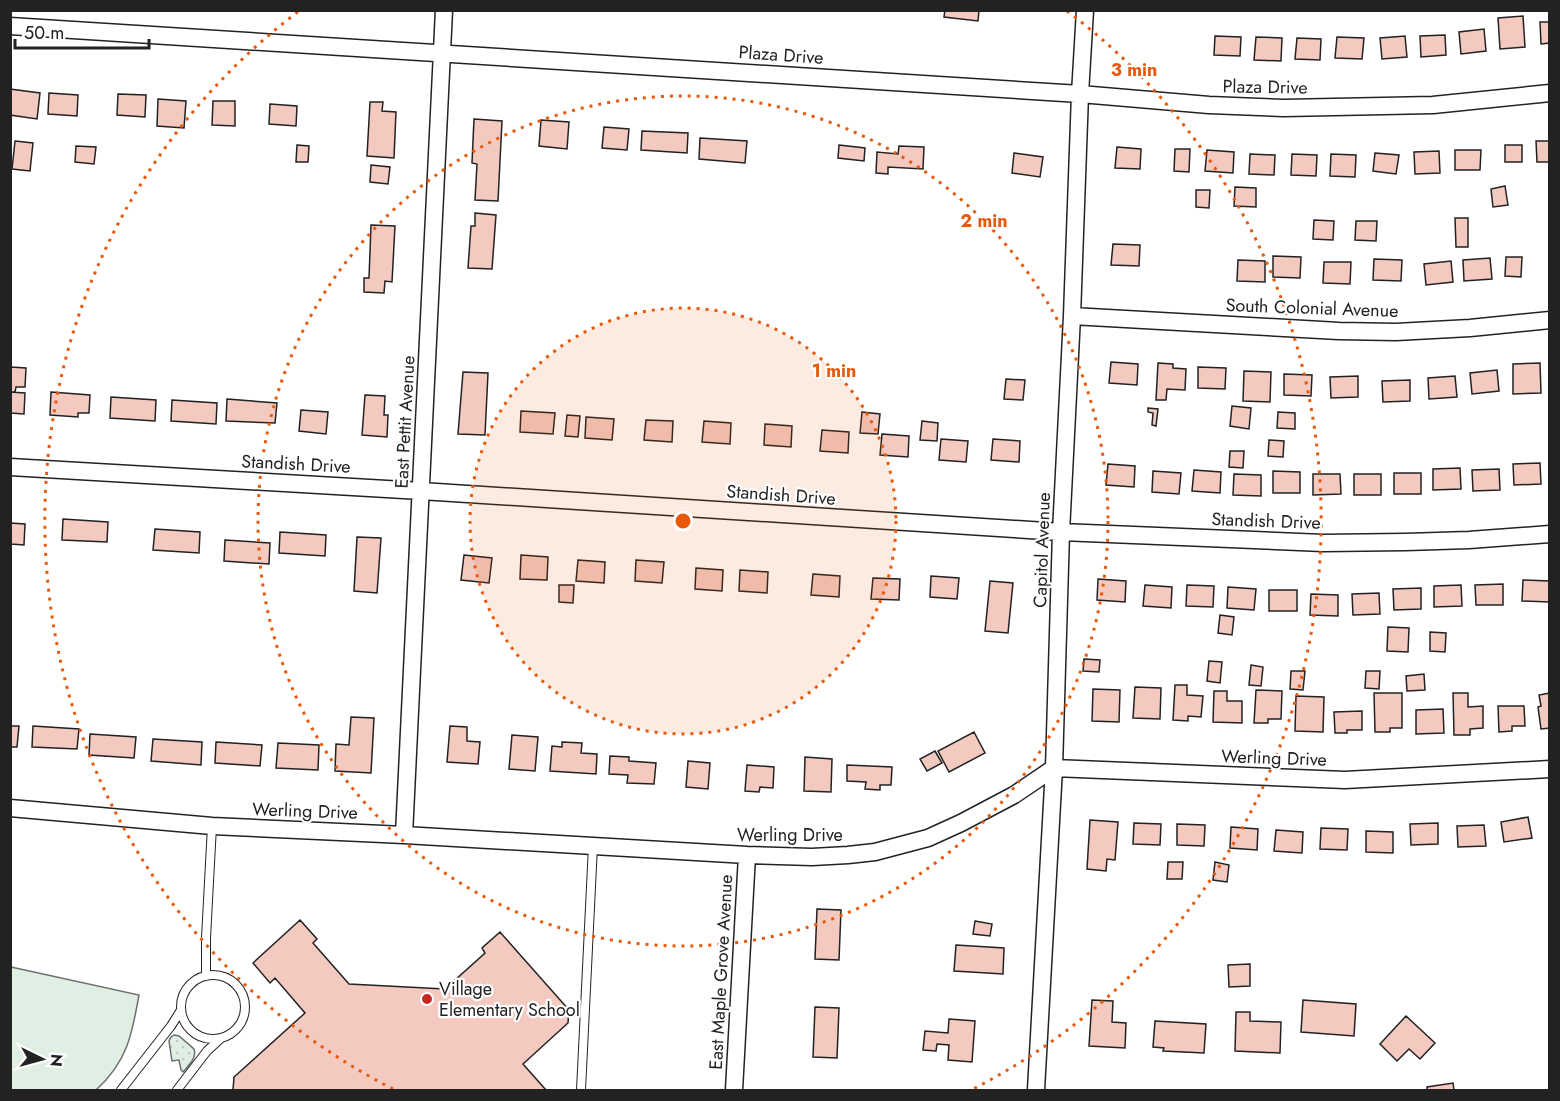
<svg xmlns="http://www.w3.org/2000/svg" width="1560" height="1101" font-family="Jost,sans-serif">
<defs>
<pattern id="grass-dots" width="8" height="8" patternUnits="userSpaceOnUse" patternTransform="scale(1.5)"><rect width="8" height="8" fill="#e0efe3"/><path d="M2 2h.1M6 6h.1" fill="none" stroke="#c0cdc2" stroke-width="1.8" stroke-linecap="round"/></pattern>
</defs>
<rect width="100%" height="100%" fill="#fff"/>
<path fill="url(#grass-dots)" stroke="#6f6f6f" stroke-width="1.5" d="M174,1035l5,1 15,13c3,9 -5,16 -11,23l-2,-2 -2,-10 -7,1 -3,-20 2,-4z"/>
<path fill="#e0efe3" stroke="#6f6f6f" stroke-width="1.5" d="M11,967l128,28c-7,40 -12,67 -43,95h-85z"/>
<path fill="#f3c9c0" stroke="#222" stroke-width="1.5" d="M945,10h34l-1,11 -34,-4z
M1523,16l2,31 -25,2 -2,-31z
M1540,22h10v21l-9,1z
M1484,29l2,22 -25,3 -2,-22z
M1445,35l1,20 -25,2 -1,-21z
M1215,36l26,1 -1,19 -26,-1z
M1405,36l2,21 -25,2 -2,-21z
M1256,37l26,1 -1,23 -27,-1z
M1337,37l27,1 -2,21 -27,-1z
M1297,38l24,1 -1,21 -25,-1z
M10,89l30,4 -3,26 -27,-4z
M49,93l29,2 -1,21 -29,-2z
M118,94l28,1 -1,22 -28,-2z
M158,99l28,2 -2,27 -27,-2z
M213,101h22v25l-23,-1z
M370,102h13l-1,9 14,1 -2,46 -27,-2z
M270,104l27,2 -1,20 -27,-2z
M474,119l28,2 -4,80 -23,-1 2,-36 -5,-1z
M541,120l28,2 -2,27 -28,-3z
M604,127l25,2 -2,21 -25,-2z
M642,131l46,2 -1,20 -46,-3z
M700,138l47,3 -2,22 -46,-4z
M15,141l18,2 -3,28 -18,-2z
M1536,141h14v21h-13z
M297,145l12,1 -1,16h-12z
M839,145l26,3 -1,13 -26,-3z
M1505,145h17v17h-17z
M76,146l20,1 -2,17 -19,-2z
M899,146l25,1 -1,22 -35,-2v7l-12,-1 1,-21 21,2z
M1117,147l24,2 -1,20 -25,-1z
M1175,149h15l-1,23 -15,-1z
M1207,150l27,2 -1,21 -28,-2z
M1455,150h26l-1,20h-25z
M1439,151l1,22 -25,1 -1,-22z
M1014,153l29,4 -3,20 -28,-4z
M1375,153l24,2 -3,19 -23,-3z
M1250,154l25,1 -1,20 -25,-1z
M1292,154l25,1 -1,21 -25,-1z
M1331,154l25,1 -1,22 -25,-1z
M371,165l19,2 -2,17 -18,-2z
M1505,186l3,19 -15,2 -2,-18z
M1235,187l21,1v19l-22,-1z
M1196,190h14l-1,18 -13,-1z
M475,213l21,2 -4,54 -24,-1 3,-42h4z
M1455,218h13v29h-12z
M1314,220l20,1 -1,19 -20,-1z
M1356,221h21l-1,20 -21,-1z
M371,225l24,1 -3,56 -7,-1 -1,12 -20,-1v-14h5z
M1113,244l27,1 -1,21 -28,-1z
M1273,256l28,1 -1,21 -27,-1z
M1506,257h16l-1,20 -16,-1z
M1490,258l2,21 -28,2 -1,-21z
M1374,259l28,1 -1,21 -28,-1z
M1238,260l27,1v21l-28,-1z
M1451,261l2,21 -27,3 -2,-21z
M1324,262h27l-1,22 -27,-1z
M1111,362l27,2 -1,21 -28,-2z
M1158,363l15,1v4l13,1 -1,21 -18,-1 -1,11h-10z
M1540,363l1,30 -28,1v-30z
M10,367l16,1 -1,19h-9l-1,5h-5z
M1198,367l28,1 -1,21 -27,-1z
M1497,370l2,21 -27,3 -2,-21z
M1244,371l27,1 -1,30 -27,-1z
M463,372l25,1 -3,62 -27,-1z
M1284,374l28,1 -1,21 -27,-1z
M1358,376v21l-27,1 -1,-21z
M1455,376l2,21 -28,2 -1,-21z
M1006,379l19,1 -2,20 -19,-1z
M1410,380v21l-27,1 -1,-21z
M10,392l15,1 -1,21 -14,-1z
M51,392l39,3 -1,18h-11v4l-28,-2z
M365,395l20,1 -1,19h4l-1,22 -25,-2z
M111,397l45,3 -1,21 -45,-3z
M227,399l50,4 -2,20 -49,-2z
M172,400l45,3 -1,21 -45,-3z
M1232,406l19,2 -2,21 -19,-3z
M1148,408l10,1 -2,17 -4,-1 1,-12 -5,-1z
M301,410l27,2 -2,22 -27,-3z
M521,411l34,2 -2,21 -33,-2z
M862,412l18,2 -2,20 -18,-1z
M1278,412l17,1v16l-18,-1z
M567,415l13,1 -2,21 -13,-1z
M586,417l28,2 -2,21 -27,-2z
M646,420l27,1 -1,21 -28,-2z
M704,421l27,2 -1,21 -28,-2z
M922,421l16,2 -1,18 -17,-1z
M765,424l27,2 -1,21 -27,-2z
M822,430l27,2 -1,21 -28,-2z
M882,434l27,2 -1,21 -28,-2z
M941,439l27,2 -2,21 -27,-2z
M993,439l27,2 -1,21 -28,-2z
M1269,440l15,1 -1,16 -15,-1z
M1230,451h14l-1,17 -14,-1z
M1540,463l1,21 -27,1 -1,-21z
M1108,464l27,2 -1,21 -28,-2z
M1460,468l1,21 -28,1v-21z
M1499,469l1,21 -27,1 -1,-21z
M1194,470l27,2 -1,21 -28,-2z
M1153,471l28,2 -2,21 -27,-2z
M1273,471l27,1v21h-27z
M1394,473h27v21h-27z
M1234,474l27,1v21l-28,-1z
M1313,474h27l1,20 -28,1z
M1354,474h27v21h-27z
M63,519l45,3 -1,20 -45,-2z
M10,523l15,1 -1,21 -14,-1z
M155,529l45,3 -1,21 -46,-3z
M280,532l46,3 -1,21 -46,-3z
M357,537l24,1 -4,55 -23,-2z
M225,540l45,3 -1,21 -45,-3z
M464,555l28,3 -3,25 -28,-3z
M521,555l27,2 -1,23 -27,-1z
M578,560l27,2 -1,21 -28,-2z
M636,560l28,2 -2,21 -27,-2z
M696,568l27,2 -1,21 -27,-2z
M740,570l28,2 -1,21 -28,-2z
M813,574l27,2 -1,21 -28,-2z
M931,576l28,2 -2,21 -27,-2z
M873,578l27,1 -1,21 -28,-1z
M1098,579l28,2 -1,21 -28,-2z
M1523,580l27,1 -1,21 -27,-1z
M990,581l23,2 -5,50 -23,-2z
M1503,584v21h-27l-1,-20z
M559,585h15l-1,18 -14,-1z
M1145,585l27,2 -1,21 -28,-2z
M1187,585l27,1 -1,21 -27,-1z
M1461,585l1,21 -28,1v-21z
M1228,587l28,2 -2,21 -27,-2z
M1421,588v21l-27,1 -1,-21z
M1269,590h28v21h-28z
M1379,593l1,21 -27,1 -1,-21z
M1311,594l27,1v21l-28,-1z
M1220,615l14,2 -2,18 -14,-2z
M1388,627l21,1 -1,24 -21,-1z
M1430,632l16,1 -1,19 -15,-1z
M1084,659l16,1 -1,12 -16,-1z
M1209,661l13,1 -2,21 -13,-2z
M1251,665l12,2 -2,19 -12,-1z
M1291,671h14l-2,19 -13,-1z
M1366,671h14l-1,18 -14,-1z
M1424,674l1,16 -18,1 -1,-15z
M1175,685h12v10l16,1 -2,21 -13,-1v5l-15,-1z
M1135,687l26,1 -1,31 -27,-1z
M1093,689l27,1 -1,32 -27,-1z
M1256,690l26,1 -1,28h-13v4h-14z
M1214,691h13v10h15v22l-29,-1z
M1374,693h28v35h-12v4h-15z
M1453,693h15v14l15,-1v22l-13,1v6h-16z
M1550,693v35l-9,1 -3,-22 3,-1 -2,-11z
M1296,696l28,1 -1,35 -28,-1z
M1498,706h26l1,20h-13v5l-13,1z
M1443,709l1,24 -28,1v-24z
M1362,711v19h-15v3h-12l-1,-21z
M351,717l23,1 -3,55 -36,-2 1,-27 13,1z
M10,726h9l-2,21h-7z
M33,726l46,3 -2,20 -45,-2z
M450,726l17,1v14l13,1 -2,22 -31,-2z
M974,732l11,21 -36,19 -11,-21z
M90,734l46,3 -2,21 -45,-3z
M512,735l26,2 -3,34 -26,-2z
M153,739l49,3 -1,23 -50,-4z
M216,742l46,3 -2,21 -45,-3z
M562,742l20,1 -1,10 16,1 -1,20 -46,-3 2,-25 10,1z
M278,743l41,2 -1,25 -42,-2z
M935,751l7,12 -15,8 -7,-12z
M610,756l19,1v4l27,2 -2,21 -27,-1 1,-8 -19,-1z
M805,757l27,2 -1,33 -27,-1z
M688,761l22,2 -2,26 -22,-2z
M747,765l27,2 -1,21 -13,-1 -1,5 -14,-1z
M847,765l45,2 -1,18h-11v5l-15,-1 1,-7 -19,-1z
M1528,817l4,21 -28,4 -3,-20z
M1090,820l28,2 -3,38 -8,-1 -1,12 -19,-2z
M1134,823l27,1 -1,21 -27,-1z
M1438,823v21l-27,1 -1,-21z
M1177,824l28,1 -1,21 -27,-1z
M1484,825l2,21 -28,1 -1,-21z
M1231,827l27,2 -1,21 -27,-2z
M1321,828l27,1 -1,21 -27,-1z
M1276,830l27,2 -1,21 -28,-2z
M1366,831l27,1v21l-27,-1z
M1168,862h15l-1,17h-15z
M1215,862l14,3 -2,17 -14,-2z
M817,909l24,1 -2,50 -24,-1z
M300,920l17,19 -4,4 36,41 96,5 40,-36 -3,-5 18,-16 69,78 -1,13 -45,41 23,26h-313l1,-13 71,-64 -30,-35 -5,5 -17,-20z
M975,921l17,3 -2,12 -17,-2z
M956,945l48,3 -1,26 -49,-3z
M1250,964v22l-21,1 -1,-22z
M1092,1000l21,1 -1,21 14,1 -1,25 -36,-2z
M1303,1000l53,4 -2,32 -53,-4z
M815,1007l24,1 -2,50 -24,-1z
M1236,1012h14v9l31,1 -1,31 -45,-2z
M1406,1016l29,27 -15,16 -11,-10 -12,12 -17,-17z
M949,1019l26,2 -3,41 -24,-2 1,-15 -12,-1 -1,7 -13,-1 2,-19 23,2z
M1155,1021l51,3 -2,29 -41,-2 1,-3 -11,-1z
M1453,1083l1,7h-27v-3z"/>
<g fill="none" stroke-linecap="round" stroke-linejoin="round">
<g stroke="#222" stroke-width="10">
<path id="lane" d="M181 1007a32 32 0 1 1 64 0a32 32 0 1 1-64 0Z
M206,976v-38l6,-112
M121,1090l50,-64 10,-16
M177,1090l30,-39 13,-12
M581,1090l12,-244"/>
</g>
<g stroke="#222" stroke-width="19">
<path id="street" d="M10,26l1070,68 129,11 75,3 149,-3 117,-12
M1072,316l267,15 57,1 74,-4 80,-8
M10,467l411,24 640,41 262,11 83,-1 63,-2 81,-6
M10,808l202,18 192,9 343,20 65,2 36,-2 27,-3 53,-14 33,-15 53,-28 40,-27 291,12 205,-11
M404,835l40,-825
M734,1090l13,-235
M1036,1090l18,-322 7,-236 11,-216 8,-222 5,-84"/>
</g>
<use href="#lane" stroke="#fff" stroke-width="8"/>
<use href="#street" stroke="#fff" stroke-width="16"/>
</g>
<circle cx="683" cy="521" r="213" fill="#e8590c" fill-opacity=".12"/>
<g fill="none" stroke="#e8590c" stroke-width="3" stroke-dasharray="3 6">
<circle cx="683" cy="521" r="213"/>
<circle cx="683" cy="521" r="425"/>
<path d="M393 1089A638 638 0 0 1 299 11M1067 11A638 638 0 0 1 973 1089"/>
</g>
<circle fill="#c62828" stroke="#fff" stroke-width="2" cx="427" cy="999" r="6"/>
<g text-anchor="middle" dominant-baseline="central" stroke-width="4.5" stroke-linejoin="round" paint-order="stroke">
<g font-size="18" fill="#222" stroke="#fff">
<text transform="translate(781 55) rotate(4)">Plaza Drive</text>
<text transform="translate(1265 87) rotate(1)">Plaza Drive</text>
<text transform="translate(1312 308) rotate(2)">South Colonial Avenue</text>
<text transform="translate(405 422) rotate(-87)">East Pettit Avenue</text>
<text transform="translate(296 464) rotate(3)">Standish Drive</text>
<text transform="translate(781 495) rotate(4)">Standish Drive</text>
<text transform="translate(1266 521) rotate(2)">Standish Drive</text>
<text transform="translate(1042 550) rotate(-88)">Capitol Avenue</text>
<text transform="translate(1274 758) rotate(2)">Werling Drive</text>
<text transform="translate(305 811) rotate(2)">Werling Drive</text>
<text x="790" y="835">Werling Drive</text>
<text transform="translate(721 972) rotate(-87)">East Maple Grove Avenue</text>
</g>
<g font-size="18" fill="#222" stroke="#fff" text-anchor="start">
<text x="439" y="989">Village<tspan x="439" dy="21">Elementary School</tspan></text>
</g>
</g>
<circle cx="683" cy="521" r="9" fill="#e8590c" stroke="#fff" stroke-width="3"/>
<g font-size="18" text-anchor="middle" font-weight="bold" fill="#e8590c" stroke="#fff" stroke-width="4.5" stroke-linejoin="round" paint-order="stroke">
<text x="1134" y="76">3 min</text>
<text x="984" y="227">2 min</text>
<text x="834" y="377">1 min</text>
</g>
<rect width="1560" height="1101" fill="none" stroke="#222222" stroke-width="24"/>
<g transform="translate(42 1059) rotate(95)" stroke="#ffffff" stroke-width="4.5" paint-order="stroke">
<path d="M0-4.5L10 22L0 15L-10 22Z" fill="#222222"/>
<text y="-9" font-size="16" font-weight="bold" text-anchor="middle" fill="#222222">N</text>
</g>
<path d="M15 39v9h134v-9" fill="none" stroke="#222222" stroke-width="3"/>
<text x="24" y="39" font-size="18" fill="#222222" stroke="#ffffff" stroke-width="4.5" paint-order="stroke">50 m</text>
</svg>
